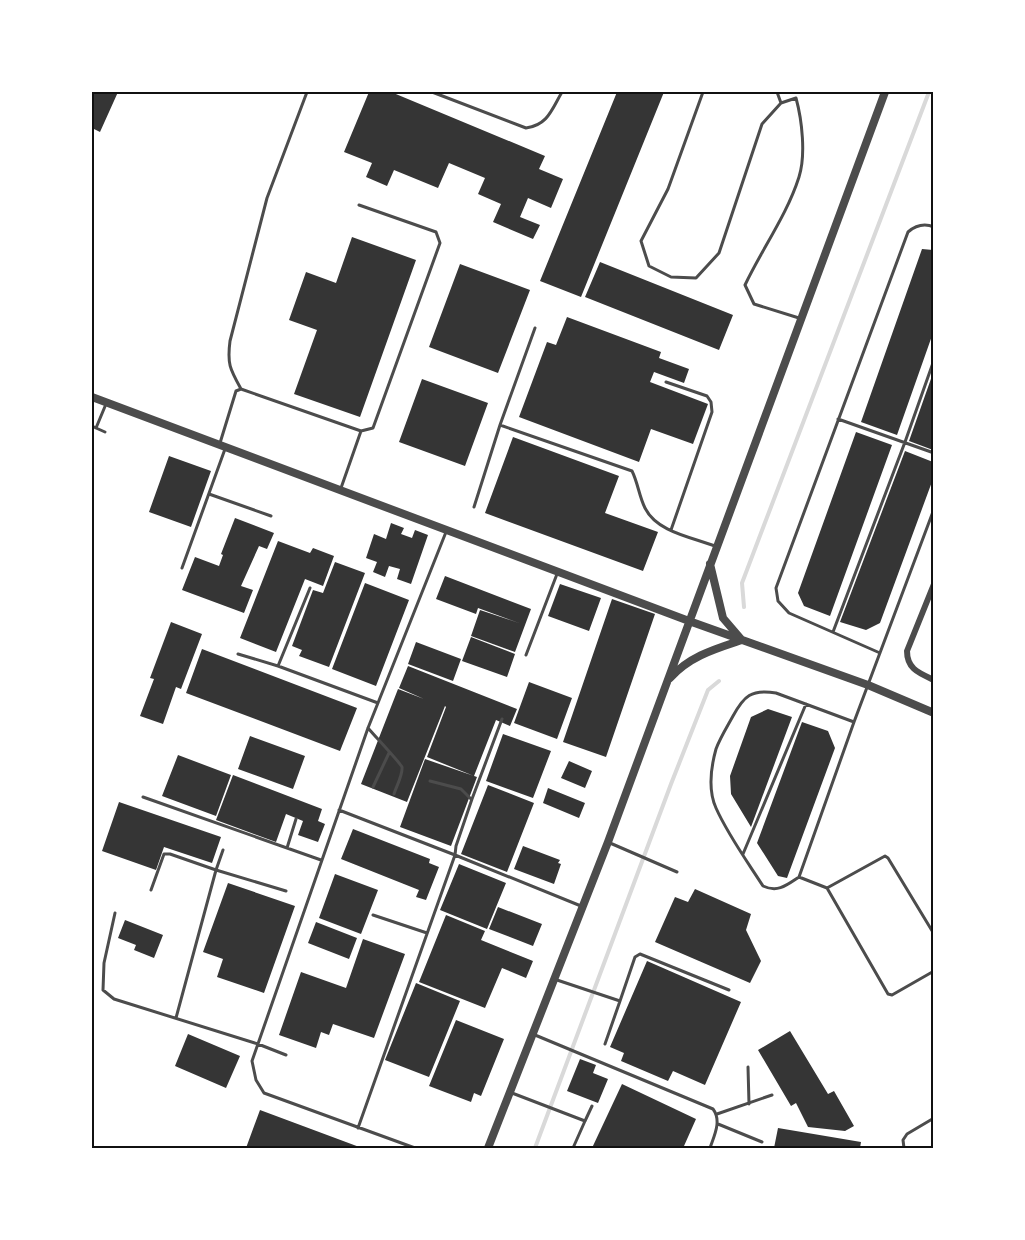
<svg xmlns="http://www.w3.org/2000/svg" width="1025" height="1240" font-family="'DejaVu Sans',sans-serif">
<rect width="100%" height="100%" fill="#fff"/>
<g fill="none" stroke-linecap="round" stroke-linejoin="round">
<path stroke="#d9d9d9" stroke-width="4" d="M744,607l-2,-24 187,-491
M535,1148l136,-364 37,-94 11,-9"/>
</g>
<path fill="#353535" d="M92,92h26l-18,40 -8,-4z
M369,92h22l154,64 -6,13 24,10 -12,29 -23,-10 -8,19 20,8 -7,14 -40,-17 8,-18 -23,-10 7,-16 -36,-15 -11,25 -44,-18 -7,16 -21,-9 6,-14 -28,-11z
M617,92h47l-83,205 -41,-16z
M352,237l64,23 -56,157 -66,-23 23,-64 -28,-10 17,-48 30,11z
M922,249l11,1v83l-36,102 -36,-13z
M600,262l133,53 -14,35 -134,-53z
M460,264l70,26 -32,83 -69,-26z
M567,317l94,35 -2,6 30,11 -5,14 -30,-11 -4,10 58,22 -15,40 -42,-15 -12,33 -120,-45 28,-75 9,3z
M933,373v77l-24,-9z
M422,379l66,24 -23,63 -66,-24z
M856,432l36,13 -62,171 -26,-10 -6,-13z
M513,437l106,39 -14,37 53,19 -15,39 -158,-58z
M905,451l28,11v17l-53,144 -14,7 -26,-8z
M169,456l42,15 -20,56 -42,-15z
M235,518l39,15 -7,16 -8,-3 -18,40 12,4 -9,23 -62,-23 13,-33 24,9 4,-11 -2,-1z
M391,523l13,5 -3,6 11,4 3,-8 13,5 -17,49 -14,-5 3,-10 -11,-3 -4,11 -12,-5 4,-10 -11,-4 8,-24 12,5z
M278,541l32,12 3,-5 21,8 -11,30 -18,-7 -29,73 -36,-14z
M335,562l30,11 -36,94 -30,-11 3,-6 -10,-4 21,-56 10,3z
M445,576l86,33 -16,43 -44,-16 9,-26 39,13 -41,-15 -2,6 -40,-15z
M365,583l44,17 -33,86 -44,-17z
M560,584l41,14 -12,33 -41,-15z
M612,599l43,15 -49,143 -43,-15z
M171,622l31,12 -21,55 -5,-2 -13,37 -23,-8 14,-37 -4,-1z
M471,637l44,17 -8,23 -45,-16z
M416,642l45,17 -8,22 -45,-17z
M202,649l155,59 -17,43 -154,-58z
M408,666l109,43 -7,17 -14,-6 -22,56 -47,-19 19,-50 -1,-1 -38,96 -46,-18 37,-95 26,10 -25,-11z
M529,682l43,16 -15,41 -43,-16z
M768,709l24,8 -41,110 -20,-33 -1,-18 21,-59z
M802,722l26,9 7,17 -48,130 -9,-2 -21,-33z
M503,734l48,17 -18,47 -47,-17z
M250,736l55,20 -12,33 -55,-20z
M178,755l53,20 -15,41 -54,-20z
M425,759l52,18 -26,69 -51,-19z
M569,761l23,10 -7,17 -24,-10z
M233,775l89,34 -4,12 7,3 -7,18 -20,-7 5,-14 -17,-7 -10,28 -60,-22z
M488,785l46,18 -27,69 -46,-18z
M548,788l37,15 -6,15 -36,-15z
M119,802l102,35 -9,26 -48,-16 -8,23 -54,-19z
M353,829l77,30 -1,4 10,4 -13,33 -10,-3 3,-7 -78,-31z
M523,846l37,14 -2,3 3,1 -7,20 -40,-15z
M459,864l47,19 -19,46 -47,-19z
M335,874l43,16 -17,44 -42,-16z
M228,883l67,23 -31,87 -47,-16 6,-18 -20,-7z
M695,889l56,25 -5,16 15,31 -11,22 -95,-41 20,-45 13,5z
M498,907l44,17 -9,22 -44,-17z
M446,915l39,16 -4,9 52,21 -7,17 -24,-10 -17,40 -66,-26z
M125,920l38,15 -9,23 -20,-8 2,-5 -18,-7z
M316,922l41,16 -8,21 -41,-16z
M363,939l42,15 -31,84 -41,-14 -4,11 -8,-3 -5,16 -37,-13 22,-63 45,16z
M647,961l94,41 -36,83 -32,-14 -5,10 -47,-20 3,-8 -14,-6z
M416,983l44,18 -31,76 -44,-17z
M456,1020l48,19 -23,57 -7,-3 -3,9 -42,-16z
M790,1031l38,63 6,-3 20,35 -9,5 -37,-4 -12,-24 -5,3 -33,-56z
M188,1034l52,22 -14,32 -51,-22z
M580,1059l16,6 -3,8 15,6 -10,24 -31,-12z
M622,1084l74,35 -12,27 6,2h-98z
M260,1110l102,38h-116z
M778,1128l83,14 -1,6h-86z"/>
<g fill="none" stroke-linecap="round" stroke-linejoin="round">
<path stroke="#4c4c4c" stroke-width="3" d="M432,92l94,36c22,-3 26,-19 36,-36
M703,92l-35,97 -27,52 8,25 22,11 25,1 23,-25 43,-129 19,-21 15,-5c6,22 10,57 3,79 -12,38 -37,72 -54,108l9,19 45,14
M777,92l4,11
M666,382l41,14 4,6 1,10 -41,118
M241,389c-11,-20 -14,-25 -11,-48l37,-143 40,-106
M838,419l96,34
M500,425l132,46c6,12 7,25 13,37 12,24 46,29 70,38
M92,426l4,2 10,-24
M96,428l9,4
M220,443l16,-52 5,-2 120,42 12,-3 67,-185 -4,-11 -77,-27
M341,488l20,-57
M209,494l62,22
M474,507l26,-82 35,-97
M182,568l43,-119
M833,632l72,-190 29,-82
M880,653l-91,-40 -11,-12 -2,-13 132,-356c7,-6 16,-9 26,-5
M238,654l40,12 100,37
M526,655l31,-81
M278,666l32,-78
M502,719l-30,80 -16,47 -1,9 126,51
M854,722l-78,-29c-25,-4 -32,3 -43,23 -6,11 -13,22 -17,33 -5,18 -8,41 0,59 12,27 31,53 47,78 15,7 24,-1 36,-9l55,-155 80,-213
M368,728c5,6 33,36 34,39 1,8 -6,20 -8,27
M430,781l31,8 10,10
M373,787l16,-34
M143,797l178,63
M339,810l116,45 -97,273
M610,843l67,29
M287,848l9,-29
M743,854l63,-150
M799,877l28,11 61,106 4,1 42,-24
M827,888l58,-32 3,2 46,76
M151,890l13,-36h6l46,16 7,-20
M115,913l-11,50 -1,27 11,9 144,45 28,11
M373,915l54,18
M557,980l63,21 15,-44 5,-3 89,36
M176,1018l40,-148 70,21
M535,1035l178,74c9,12 1,27 -3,39
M605,1044l15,-43
M748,1067l1,37
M512,1093l73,28 7,-15
M717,1114l55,-19
M718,1124l44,18
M415,1148l-151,-55 -8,-13 -4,-19 116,-333 78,-196
M573,1148l12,-27
M904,1148l-1,-8 4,-6 27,-16"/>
<path stroke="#4c4c4c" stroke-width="6" d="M934,584l-27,67c0,18 12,22 27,29"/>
<path stroke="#4c4c4c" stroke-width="8" d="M92,397l597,224 179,64 66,28
M710,564l13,54 18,21
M670,678c20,-22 45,-29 72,-38
M488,1148l120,-306 277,-750"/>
</g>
<rect width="1025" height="1240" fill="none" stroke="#ffffff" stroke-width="186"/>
<rect x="93" y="93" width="839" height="1054" fill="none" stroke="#111" stroke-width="2"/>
</svg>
